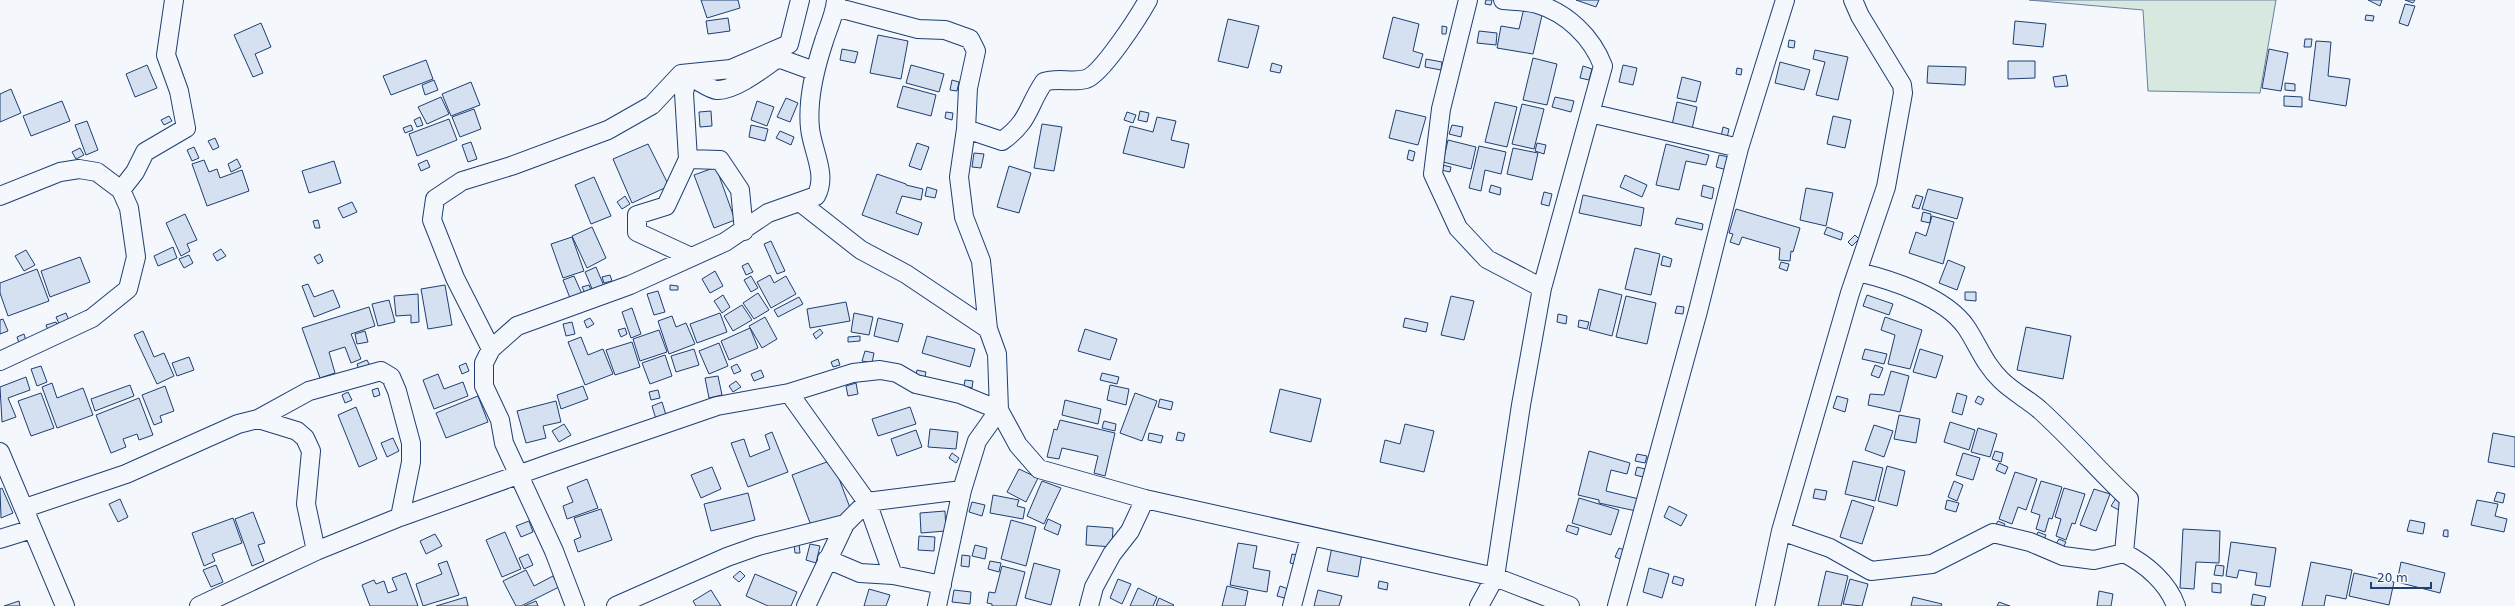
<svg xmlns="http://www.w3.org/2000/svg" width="2515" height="606" font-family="'DejaVu Sans',sans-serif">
<rect width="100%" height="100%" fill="#f4f7fb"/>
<path fill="#d7e8df" stroke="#687fa3" d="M2029,0h247l-16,93 -112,-2 -5,-81z"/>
<path fill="#d5e0f0" stroke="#1d3f73" d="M701,0h37l2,8 -33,10z
M1486,0h6l-1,5 -6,-1z
M1576,0h23l-3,7z
M2368,0h14l-2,6z
M2405,0h10l-2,3z
M2405,4l10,2 -7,20 -9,-3z
M1524,8l19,3 -10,43 -36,-6 4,-22 18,3z
M2366,15l8,1 -1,5 -8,-1z
M1393,17l26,7 -6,27 10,3 -4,14 -36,-10z
M728,18l2,13 -22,3 -2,-13z
M1228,19l31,7 -11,42 -30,-7z
M2015,21l31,3 -3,23 -30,-3z
M261,23l10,24 -16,7 8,19 -10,4 -19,-42z
M1442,26l5,1 -1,7h-4z
M1479,31l18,2 -1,12 -19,-2z
M878,35l30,6 -7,38 -31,-6z
M2305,39h7l-1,8h-7z
M1789,40l6,1 -1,7 -6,-1z
M2316,41l15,1 -3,34 22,3 -4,27 -37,-6z
M842,49l16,3 -3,11 -15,-3z
M2269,49l19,4 -7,38 -19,-3z
M1815,50l33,7 -10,43 -22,-5 9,-33 -12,-3z
M1533,58l24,6 -10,41 -24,-5z
M1426,59l16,3 -1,8 -16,-3z
M426,60l7,19 -42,16 -8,-19z
M2008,61h27v17l-27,1z
M1780,62l30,8 -6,20 -29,-7z
M1272,63l10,3 -2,7 -10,-2z
M147,65l10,23 -22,9 -9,-23z
M911,65l33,9 -5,18 -33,-9z
M1623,65l14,3 -4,17 -14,-3z
M1583,66l9,3 -3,11 -9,-2z
M1928,66l38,1 -1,18 -38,-2z
M1737,68l5,1 -1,6 -5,-1z
M2066,75l2,11 -13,1 -2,-10z
M1682,77l19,5 -5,20 -19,-4z
M434,80l4,10 -13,5 -3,-10z
M952,80l7,2 -2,9 -7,-1z
M471,82l9,23 -29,11 -9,-22z
M2285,83l10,1v7l-10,-1z
M903,86l33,9 -5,21 -34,-9z
M11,89l10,24 -21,9v-28z
M2284,96l18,1v10l-18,-1z
M441,97l8,17 -22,10 -9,-17z
M1555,97l19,4 -3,11 -19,-5z
M786,98l12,5 -8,19 -13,-5z
M62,101l8,20 -39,15 -8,-20z
M757,101l17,6 -7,19 -16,-6z
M1495,102l22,5 -10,40 -22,-5z
M1677,102l20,5 -5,22 -20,-4z
M1522,104l22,5 -10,40 -22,-5z
M474,109l7,20 -21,8 -8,-20z
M1396,110l30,7 -8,28 -29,-7z
M711,111l1,15 -12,1 -1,-15z
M1140,111l9,2 -2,9 -9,-2z
M946,112l7,1 -1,7 -7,-2z
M1127,112l9,3 -3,8 -9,-3z
M169,116l3,5 -8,4 -3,-5z
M1833,116l18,4 -6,28 -18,-4z
M420,117l3,8 -6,2 -3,-7z
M1157,117l19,4 -5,19 18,4 -5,24 -61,-15 7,-27 23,6z
M449,119l8,21 -40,16 -8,-22z
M87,121l11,29 -12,5 -11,-30z
M1042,124l20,3 -8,44 -20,-3z
M411,125l2,5 -8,3 -2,-5z
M751,125l17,4 -3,12 -16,-4z
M1452,125l11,2 -2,10 -12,-3z
M1723,127l6,2 -2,9 -6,-1z
M780,131l14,6 -3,8 -15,-7z
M215,138l4,9 -6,3 -5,-9z
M1448,140l28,7 -5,22 -28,-7z
M471,142l6,17 -9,3 -6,-17z
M917,143l12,4 -8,23 -12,-4z
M1537,143l9,2 -2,9 -9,-3z
M648,144l21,42 -37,17 -19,-44z
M1666,144l43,11 -3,10 -20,-4 -7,29 -23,-5z
M1479,146l27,6 -5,22 -16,-4 -4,21 -12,-3z
M194,147l5,11 -7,3 -5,-11z
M80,148l4,7 -8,4 -4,-7z
M1513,148l25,5 -6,27 -25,-6z
M1409,150l6,2 -2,9 -6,-2z
M974,153l10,1 -3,14 -9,-1z
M1719,155l10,2 -2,13 -11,-3z
M237,159l4,8 -10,5 -3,-8z
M204,160l5,12 8,-3 3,9 22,-8 7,21 -42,15 -15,-42z
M427,160l3,7 -9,4 -3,-7z
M334,161l7,22 -32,10 -7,-22z
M1438,164l13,3 -1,5 -13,-3z
M1009,166l22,7 -12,40 -22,-6z
M716,167l19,53 -21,8 -20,-53z
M877,174l29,10v1l17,4 -2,11 -19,-4 -6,17 26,10 -4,12 -56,-20z
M1625,175l22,10 -5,12 -22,-10z
M594,177l17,39 -20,8 -16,-39z
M1491,185l10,3 -1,7 -11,-3z
M1703,185l11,3 -2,11 -11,-3z
M927,187l10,3 -2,8 -10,-2z
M1806,188l27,5 -7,33 -26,-6z
M1928,189l35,9 -6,21 -35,-10z
M1544,192l8,2 -3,12 -8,-2z
M1583,195l61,13 -3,18 -62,-13z
M1916,195l7,2 -4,12 -7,-2z
M625,196l5,8 -8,5 -5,-7z
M352,202l5,10 -14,6 -5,-10z
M1736,209l64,19 -7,24 -2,-1 -1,10 -11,-1 1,-12 -38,-11 -3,8 -9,-3 3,-8 -4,-1z
M1923,212l8,2 -1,9 -9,-2z
M185,214l12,26 -10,4 3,7 -9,5 -15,-33z
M1932,216l22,6 -11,42 -34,-11 7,-21 10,4z
M1677,218l26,6 -1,6 -27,-6z
M318,220l2,8h-5l-2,-7z
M592,227l14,31 -19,10 -15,-32z
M1827,227l16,6 -2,7 -17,-6z
M1855,235l4,4 -7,7 -4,-4z
M572,237l12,34 -21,7 -12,-34z
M771,241l14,30 -8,3 -13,-30z
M173,247l4,11 -19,8 -4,-10z
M1635,248l25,6 -9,41 -26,-6z
M221,249l5,7 -9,5 -4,-7z
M26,250l9,15 -11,6 -9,-15z
M320,254l3,7 -5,3 -4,-7z
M189,255l4,8 -9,5 -5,-9z
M1663,256l9,3 -2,8 -9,-2z
M80,257l10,25 -40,15 -9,-26z
M1948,260l17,7 -8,23 -18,-7z
M1781,262l8,2 -2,7 -8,-3z
M748,263l5,9 -7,3 -4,-9z
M596,267l8,19 -11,5 -8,-19z
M37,269l12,32 -41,15 -8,-23v-10z
M715,271l8,15 -13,7 -8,-14z
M610,275l2,6 -8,2 -2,-6z
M770,275l4,8 12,-7 10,18 -25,14 -14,-26z
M574,276l8,18 -12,4 -7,-18z
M751,276l7,12 -7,4 -7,-12z
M308,284l6,13 19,-7 7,17 -26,10 -12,-31z
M445,285l7,40 -24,4 -7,-40z
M589,285l2,5 -6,3 -3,-6z
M670,285l8,1v4h-8z
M1599,289l23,6 -10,41 -23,-6z
M658,291l7,21 -11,3 -7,-21z
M1965,292h11v9l-11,-1z
M758,293l11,17 -15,9 -11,-16z
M418,294l1,28 -8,1v-8l-15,1 -2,-20z
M723,295l7,12 -8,6 -8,-12z
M1867,295l26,9 -4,11 -26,-9z
M1451,296l23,5 -10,39 -23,-5z
M1626,296l30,7 -9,41 -31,-7z
M799,297l4,7 -25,13 -4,-7z
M389,300l6,22 -17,4 -6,-22z
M846,302l4,19 -40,7 -3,-19z
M742,305l10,15 -19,11 -9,-15z
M1677,306l7,1 -1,7 -8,-1z
M369,307l6,19 -24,8 10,25 -10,4 -6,-16 -16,5 6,21 -15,5 -18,-50z
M632,308l9,26 -10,4 -9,-26z
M66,313l4,10 -10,3 -4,-9z
M720,313l7,19 -30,11 -7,-19z
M854,313l19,4 -4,18 -18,-3z
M1558,314l9,2 -1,8 -9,-2z
M672,316l4,11 10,-4 9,21 -26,10 -11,-33z
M765,317l12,22 -15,9 -13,-22z
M1885,317l37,13 -12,39 -22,-5 7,-29 -14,-5z
M590,318l4,6 -7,4 -3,-7z
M878,318l25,6 -5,18 -24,-6z
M1405,318l23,5 -2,9 -23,-5z
M3,319l5,12 -8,3v-14z
M1579,320l10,2 -2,7 -9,-2z
M56,322l3,7 -10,4 -3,-8z
M572,322l3,12 -9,2 -3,-12z
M2026,327l45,9 -8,43 -46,-9z
M625,328l2,6 -6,3 -3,-7z
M750,328l8,20 -29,12 -8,-19z
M820,329l3,4 -7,6 -3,-5z
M1085,329l32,10 -7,21 -32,-9z
M659,330l8,22 -27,9 -7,-22z
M143,331l11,26 10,-4 10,23 -17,8 -23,-49z
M365,331l3,11 -11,2 -2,-10z
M24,334l2,7 -7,2 -2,-6z
M860,336v5l-12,1v-5z
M927,336l48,13 -5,18 -48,-14z
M581,337l7,18 15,-6 10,25 -28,11 -17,-43z
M632,342l8,25 -25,8 -9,-25z
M719,343l9,23 -19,8 -10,-23z
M694,349l5,16 -23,7 -5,-16z
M1865,349l22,5 -3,10 -22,-5z
M1920,349l23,7 -7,22 -23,-6z
M865,351l9,2 -2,10 -10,-2z
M665,355l7,21 -22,8 -8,-21z
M189,357l5,13 -17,6 -5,-13z
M838,359l2,6 -7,2 -2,-5z
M367,360l3,6 -11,4 -2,-6z
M466,363l3,8 -7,3 -3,-8z
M737,364l4,7 -7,3 -3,-7z
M1875,365l8,3 -4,10 -8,-3z
M41,366l6,16 -10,4 -6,-17z
M761,370l3,7 -10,4 -3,-7z
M917,370l9,2 -1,5 -9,-2z
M1891,371l18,5 -9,36 -32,-7 2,-11 14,1z
M1102,373l17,4 -2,7 -17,-4z
M438,374l6,15 19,-7 5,14 -34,13 -11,-29z
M718,376l4,19 -13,3 -4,-20z
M26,377l4,13 -22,8 8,19 -14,5 -2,-35z
M965,380l8,1 -1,7 -8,-2z
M736,381l5,6 -8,5 -4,-6z
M52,383l5,15 26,-10 10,27 -36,13 -15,-41z
M856,383l2,11 -10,2 -2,-10z
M130,385l4,11 -39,15 -4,-12z
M1110,385l19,4 -3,16 -19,-5z
M165,386l9,25 -14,5 2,6 -8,3 -12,-30z
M583,386l5,13 -27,10 -4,-14z
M378,388l2,7 -6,2 -2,-7z
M1280,389l41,10 -10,43 -41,-10z
M658,390l2,8 -9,2 -2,-8z
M348,392l4,8 -7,3 -3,-8z
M41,393l13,35 -23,8 -13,-35z
M1135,393l22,8 -15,40 -22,-8z
M1957,393l10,3 -5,19 -10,-3z
M478,396l10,26 -42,16 -10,-25z
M1837,396l11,3 -3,13 -12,-4z
M1978,396l6,3 -3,6 -6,-3z
M139,398l14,37 -14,5 -2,-6 -14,5 3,8 -15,6 -15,-38z
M1160,399l13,3 -2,8 -13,-3z
M1065,400l36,9 -3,15 -36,-9z
M556,401l5,21 -18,4 3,12 -20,5 -9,-32z
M662,402l4,13 -10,4 -4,-13z
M356,407l21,52 -18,8 -21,-52z
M910,407l6,17 -38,12 -6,-17z
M1899,415l21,4 -4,24 -22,-4z
M1060,420l55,13 -10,43 -11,-3 4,-17 -36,-8 -3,11 -12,-2 7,-28 3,1z
M1104,421l12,3 -1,7 -13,-3z
M1950,422l25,8 -6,20 -25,-8z
M564,424l7,11 -12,7 -7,-11z
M1405,424l29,7 -10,41 -44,-10 5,-22 15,4z
M1874,425l19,6 -9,26 -19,-7z
M1978,428l19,6 -7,23 -19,-5z
M930,429l28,3 -2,17 -28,-2z
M916,430l6,17 -25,9 -6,-17z
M772,432l16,40 -40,15 -17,-44 13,-4 6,18 20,-8 -5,-14z
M1178,432l7,2 -2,7 -7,-1z
M1149,433l14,3 -2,7 -13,-3z
M2493,433l22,4v30l-27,-5z
M393,438l6,13 -12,6 -6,-14z
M1589,451l41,12 -3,11 -16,-4 -5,21 33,8 -3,12 -37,-8v-3l-21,-5z
M1995,451l8,2 -2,9 -9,-3z
M952,453l7,5 -3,5 -7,-5z
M1963,453l17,5 -7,22 -17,-5z
M1637,454l10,2 -2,7 -10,-2z
M832,460l20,53 -40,15 -20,-53z
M1853,461l30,7 -8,33 -30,-7z
M1999,463l9,4 -3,7 -9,-4z
M1887,466l18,5 -8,35 -19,-5z
M712,467l9,22 -20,9 -10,-23z
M1637,467l8,2 -2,8 -8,-2z
M1019,469l19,9 -12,24 -19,-10z
M2015,472l22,7 -11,31 -8,-3 -6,17 -13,-5z
M587,479l11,29 -31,11 -4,-13 10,-4 -6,-15z
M1042,481l19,7 -17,36 -17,-8z
M1954,481l9,4 -6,16 -9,-4z
M2041,481l21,6 -10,32 -3,-1 -4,14 -9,-3 4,-14 -9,-3z
M2,488l11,25 -12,5 -1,-29z
M2064,488l21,6 -10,30 -3,-1 -6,17 -10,-4 5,-17 -6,-2z
M1815,489l12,2 -2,9 -12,-2z
M2094,489l16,5 -14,37 -16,-6z
M2497,492l8,2 -2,9 -9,-2z
M748,493l7,27 -44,11 -7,-27z
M993,495l26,5 -2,6 8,2 -2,11 -33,-6z
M1579,498l40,12 -8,25 -39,-12z
M2116,498l10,6 -5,7 -10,-5z
M120,499l8,18 -10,5 -9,-18z
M1852,500l22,7 -12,37 -22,-7z
M1947,500l12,3 -3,9 -11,-3z
M2477,500l21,4 -3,12 12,3 -3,13 -33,-7z
M972,502l13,3 -3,11 -13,-4z
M1669,506l18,9 -6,11 -17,-9z
M601,509l11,31 -34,12 -4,-12 7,-3 -7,-19z
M945,511l1,20 -25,2 -1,-20z
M253,512l12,31 -7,2 6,16 -12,5 -17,-47z
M233,518l9,25 -30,11 3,7 -11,5 -12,-33z
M1048,519l13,6 -3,10 -14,-6z
M1011,520l25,7 -10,39 -25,-7z
M2410,520l15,3 -2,11 -16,-3z
M529,521l4,11 -12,5 -5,-11z
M1998,521l7,3 -5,10 -7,-4z
M1568,525l11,3 -2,7 -11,-4z
M1087,526l26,2 -1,19 -26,-2z
M2183,529l37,2 -1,32 -23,-1 -2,27 -14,-1z
M2444,530h4v7l-5,-1z
M505,532l16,37 -19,8 -16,-37z
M2038,532l8,3 -4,8 -8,-3z
M435,534l7,12 -16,8 -6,-13z
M919,536l16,1 -1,14 -16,-1z
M2059,539l7,3 -3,6 -7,-4z
M2231,542l45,6 -6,39 -15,-2 2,-12 -18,-3 -2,8 -11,-2z
M1238,543l19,3 -4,22 17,3 -3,21 -37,-7z
M794,544h5l1,9h-5z
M810,544l10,2 -4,17 -10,-3z
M975,545l12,3 -2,11 -13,-3z
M1332,547l30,6 -4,24 -31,-6z
M1619,548l8,3 -4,9 -8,-3z
M528,554l5,11 -9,4 -5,-11z
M1292,554l9,2 -2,9 -9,-2z
M962,555l8,1 -1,11 -8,-1z
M447,561l12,34 -36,11 -7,-22 26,-10 -4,-10z
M990,561l11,2 -2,9 -11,-3z
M2311,562l41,8 -6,29 -20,-4 -2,11h-22z
M2401,562l44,11 -5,20 -43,-11z
M1034,563l26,7 -9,35 -26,-7z
M216,565l7,17 -12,5 -8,-17z
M2216,565l8,1 -1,10 -9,-1z
M1002,566l23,6 -9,34h-24v-2l-5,-1 2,-11 6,1z
M1649,568l20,6 -7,24 -19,-6z
M526,570l8,16 19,-10 6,11 -38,19h-5l-13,-25z
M740,571l5,5 -6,6 -6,-5z
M1826,571l22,5 -7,30h-23z
M406,573l12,33h-48l-8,-21 12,-5 2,4 8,-3 4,12 9,-3 -5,-12z
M2354,573l40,9 -5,23 -40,-9z
M755,574l42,18 -6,14h-23l-22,-10z
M1674,576l10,3 -2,7 -10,-3z
M1118,579l13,5 -9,20 -12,-6z
M1850,579l18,5 -6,22 -19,-2z
M1379,581l9,2 -1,7 -9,-2z
M2212,583l9,1v9l-9,-1z
M1227,586l21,5 -3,15h-23z
M1280,586l11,4 -3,9 -11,-3z
M1138,588l19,9 -4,9h-23z
M869,589l21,6 -4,11h-22z
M711,590l10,16h-25l-3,-5z
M954,590l17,2 -1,12 -18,-2z
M1318,590l24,6 -3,10h-25z
M2099,591l14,3 -2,12h-14z
M2253,594l13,3 -2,9 -13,-1z
M466,597l2,9h-32z
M1913,597l29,7 -1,2h-30z
M1159,598l15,7 -1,1h-17z
M19,601l1,5h-16z
M536,601l2,5h-14z
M1999,602l11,4h-13z"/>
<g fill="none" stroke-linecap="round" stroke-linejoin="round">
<g stroke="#1d3f73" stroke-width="20">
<path id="street" d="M1468,0l-27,109 -8,65 25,54 29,31 55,29
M1590,113l149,35
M966,129l36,12c28,-20 25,-34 42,-59 14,-5 28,1 42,-3 16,-5 53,-63 62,-79
M688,159l-22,47 -29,9v17l54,25
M121,190l14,-18 10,-20 41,-24 -7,-37 -13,-36 8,-55
M0,196l60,-24 19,-3 18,3 24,18 8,18 7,49 -8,32 -36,29 -92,43
M801,203l60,47 45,24 82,55
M744,231l-4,-41 -20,-30 -32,-1 -4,-66 2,-10 8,-4c7,3 15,10 23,11 17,1 44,-20 58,-30l6,-1 33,12
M1858,272c34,8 87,25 108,55 12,18 19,38 35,53 12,12 28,20 40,31 31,28 58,60 88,88l-5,54c22,11 44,30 52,53
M491,349l-36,-71 -23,-58 3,-21 27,-18 49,-15 97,-36 44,-25 29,-31 50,-5 58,-25 11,-44
M789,393l78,109 26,73 49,10
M258,419l51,-28 72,-20 10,6 6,14 14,52v19l-11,55
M0,452l65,154
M25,508l101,-34 112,-50 20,-5 39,12 8,7 6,13 -5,53 10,47
M1781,531l49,17 41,23 61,-7 61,-31 37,9 33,14 31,4 30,-7
M0,539l32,-10
M827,559l33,14 33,2
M199,606l117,-55 84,-34 157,-56 160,-55 72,-13 64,-20 27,-3 17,3 19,11 44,10 39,16 19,35 21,24 106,30 350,78 75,29
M575,606l-21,-55 -50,-108 -4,-23 -16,-34v-23l7,-14 26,-23 113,-41 95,-43 43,-29 48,-17c12,-21 -4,-46 -6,-68 -3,-29 5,-60 14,-87 4,-13 11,-27 12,-41
M616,606l111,-49 31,-11 87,-22 22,-22 95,-12 15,-49 22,-31 -2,-56 -9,-25 -7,-68 -17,-44 -5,-40 7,-48 2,-41 8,-37 -6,-12 -25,-9 -27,-1 -83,-22
M806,606l39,-82
M937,606l25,-116
M1089,606l5,-19 18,-33 18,-23 15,-32
M1292,606l18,-69
M1479,606l16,-29 26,-172 21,-117 61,-222c-11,-29 -36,-53 -66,-62 -10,-3 -23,-3 -34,-4
M1617,606l81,-295 41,-163 46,-148
M1765,606l16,-75 69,-238 36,-106 17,-94 -1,-8 -42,-69 -7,-16"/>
</g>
<use href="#street" stroke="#f4f7fb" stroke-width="18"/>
</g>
<path d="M2371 582v6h60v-6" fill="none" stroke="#1d3f73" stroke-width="2"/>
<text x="2377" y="582" font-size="12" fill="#1d3f73" stroke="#f4f7fb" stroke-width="3" paint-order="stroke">20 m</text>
</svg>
